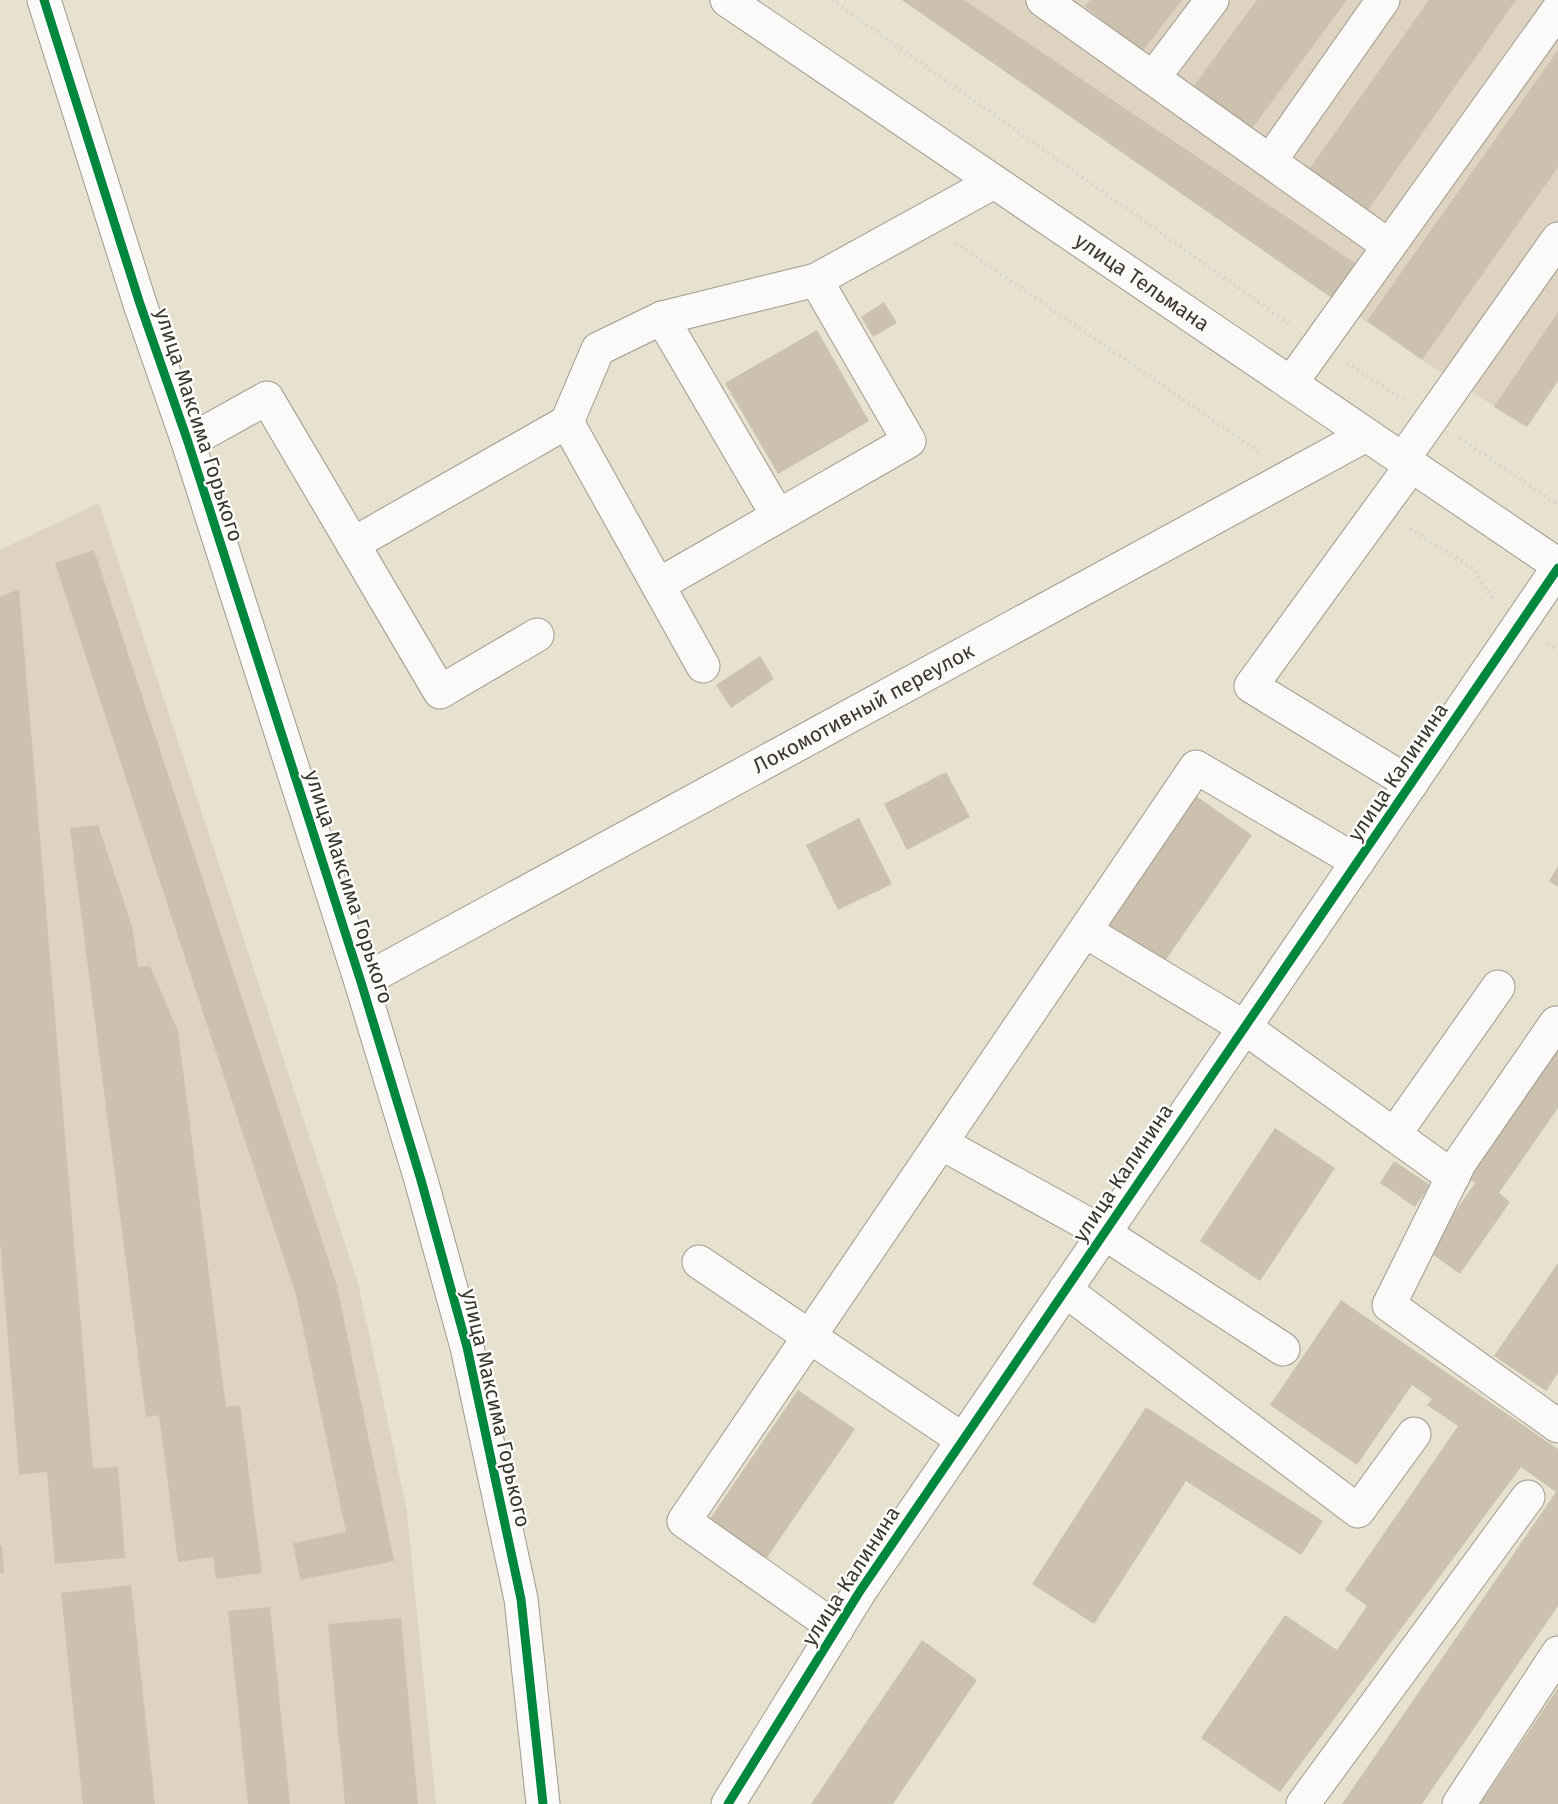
<svg xmlns="http://www.w3.org/2000/svg" width="1558" height="1804" font-family="'Fira Sans',sans-serif">
<rect width="100%" height="100%" fill="#e7e1d0"/>
<path fill="#ded3c1" d="M902,0h656v381l-31,46 -105,-67z
M99,503l259,780 49,228 29,293h-436v-1254z"/>
<path fill="#ccc1ae" d="M902,0h62l397,267 -22,36z
M1090,0h92l-39,51 -58,-44z
M1257,0h90l-99,134 -58,-43z
M1429,0h87l-150,213 -59,-41z
M1558,50v117l-136,193 -55,-39z
M884,302l13,21 -24,14 -12,-20z
M1558,312v69l-31,46 -33,-20z
M817,330l52,91 -91,53 -53,-91z
M94,550l243,736 57,275 -94,19 -7,-37 53,-11 -50,-237 -241,-732z
M19,589l74,879 25,-1 7,91 -70,6 -8,-92 -28,3 -19,-234v-644z
M760,656l14,23 -43,29 -15,-23z
M946,772l24,45 -63,33 -23,-46z
M1196,796l56,39 -89,129 -56,-39z
M859,818l33,66 -54,26 -32,-65z
M98,825l34,101 6,41 12,-1 28,65 48,376 14,-2 22,168 -46,6 -3,-22 -35,5 -19,-147 -13,2 -76,-589z
M1558,866v21l-9,-6z
M1558,1041v67l-59,85 11,9 -50,72 -32,-23 47,-68 -11,-7z
M1275,1128l60,40 -75,113 -60,-40z
M1394,1161l36,24 -15,22 -35,-24z
M1558,1263v110l-12,18 -52,-35z
M1341,1300l217,149v157l-136,198h-80l214,-312 -35,-25 -241,325 -79,-54 84,-123 52,35 30,-44 -22,-16 113,-164 -31,-21 5,-6 -20,-14 -55,80 -87,-60z
M798,1390l57,39 -89,130 -57,-39z
M1146,1407l177,114 -22,34 -115,-74 -92,143 -62,-40z
M0,1546h2l2,27h-4z
M131,1585l24,219h-72l-22,-211z
M270,1607l20,197h-42l-20,-193z
M401,1618l17,186h-73l-17,-180z
M922,1640l55,40 -84,124h-82z
M1558,1688v116h-78z"/>
<g fill="none" stroke-linecap="round" stroke-linejoin="round">
<g stroke="#9e9a8d" stroke-width="35">
<g id="minor">
<path d="M44,0l96,304 48,138 173,540 60,198 46,167 54,252 22,205"/>
<path id="s1" d="M727,0l831,565"/>
<path d="M1043,0l346,246"/>
<path d="M1153,78l59,-78"/>
<path d="M1270,161l113,-161"/>
<path d="M662,318l116,198"/>
<path d="M1291,383l267,-373"/>
<path d="M567,422l136,244"/>
<path d="M188,442l79,-44 173,294 97,-57"/>
<path d="M1403,459l155,-220"/>
<path d="M353,544l214,-122 31,-73 64,-31 154,-38 178,-98"/>
<path d="M658,585l251,-144 -93,-161"/>
<path d="M1411,784l-160,-98 160,-220"/>
<path d="M1085,931l159,96 209,150"/>
<path id="s2" d="M361,982l1005,-547"/>
<path d="M1556,1023l-96,139 -71,143 169,121"/>
<path d="M1394,1135l104,-148"/>
<path d="M941,1143l163,90 179,116"/>
<path d="M699,1262l264,178"/>
<path d="M1065,1290l293,221 56,-77"/>
<path d="M837,1629l-153,-108 512,-754 162,95"/>
<path d="M728,1804l132,-213 698,-1023"/>
<path d="M1303,1804l225,-307"/>
<path d="M1459,1804l99,-151"/>
</g>
</g>
<path stroke="#d3d2cd" stroke-width="4" stroke-dasharray="1.5 4.5" stroke-linecap="butt" d="M832,0l459,325
M956,243l303,209
M1347,363l57,37
M1460,438l98,67
M1410,529l61,38 23,33
M1548,644l10,6"/>
<use href="#minor" stroke="#fbfaf8" stroke-width="33"/>
<g stroke="#fff" stroke-width="13">
<path id="cycleway" d="M44,0l96,304 48,138 173,540 60,198 46,167 54,252 22,205
M728,1804l132,-213 698,-1023"/>
</g>
<use href="#cycleway" stroke="#00873e" stroke-width="9"/>
</g>
<g text-anchor="middle" dominant-baseline="central" stroke-width="4.5" stroke-linejoin="round" paint-order="stroke">
<g font-size="21" fill="#3c382c" stroke="#fff">
<text stroke="none"><textPath href="#s1" startOffset="502">улица Тельмана</textPath></text>
<text transform="translate(199 425) rotate(72)">улица Максима Горького</text>
<text stroke="none"><textPath href="#s2" startOffset="572">Локомотивный переулок</textPath></text>
<text transform="translate(1398 772) rotate(-56)">улица Калинина</text>
<text transform="translate(349 887) rotate(72)">улица Максима Горького</text>
<text transform="translate(1123 1173) rotate(-56)">улица Калинина</text>
<text transform="translate(496 1408) rotate(77)">улица Максима Горького</text>
<text transform="translate(851 1576) rotate(-57)">улица Калинина</text>
</g>
</g>
</svg>
